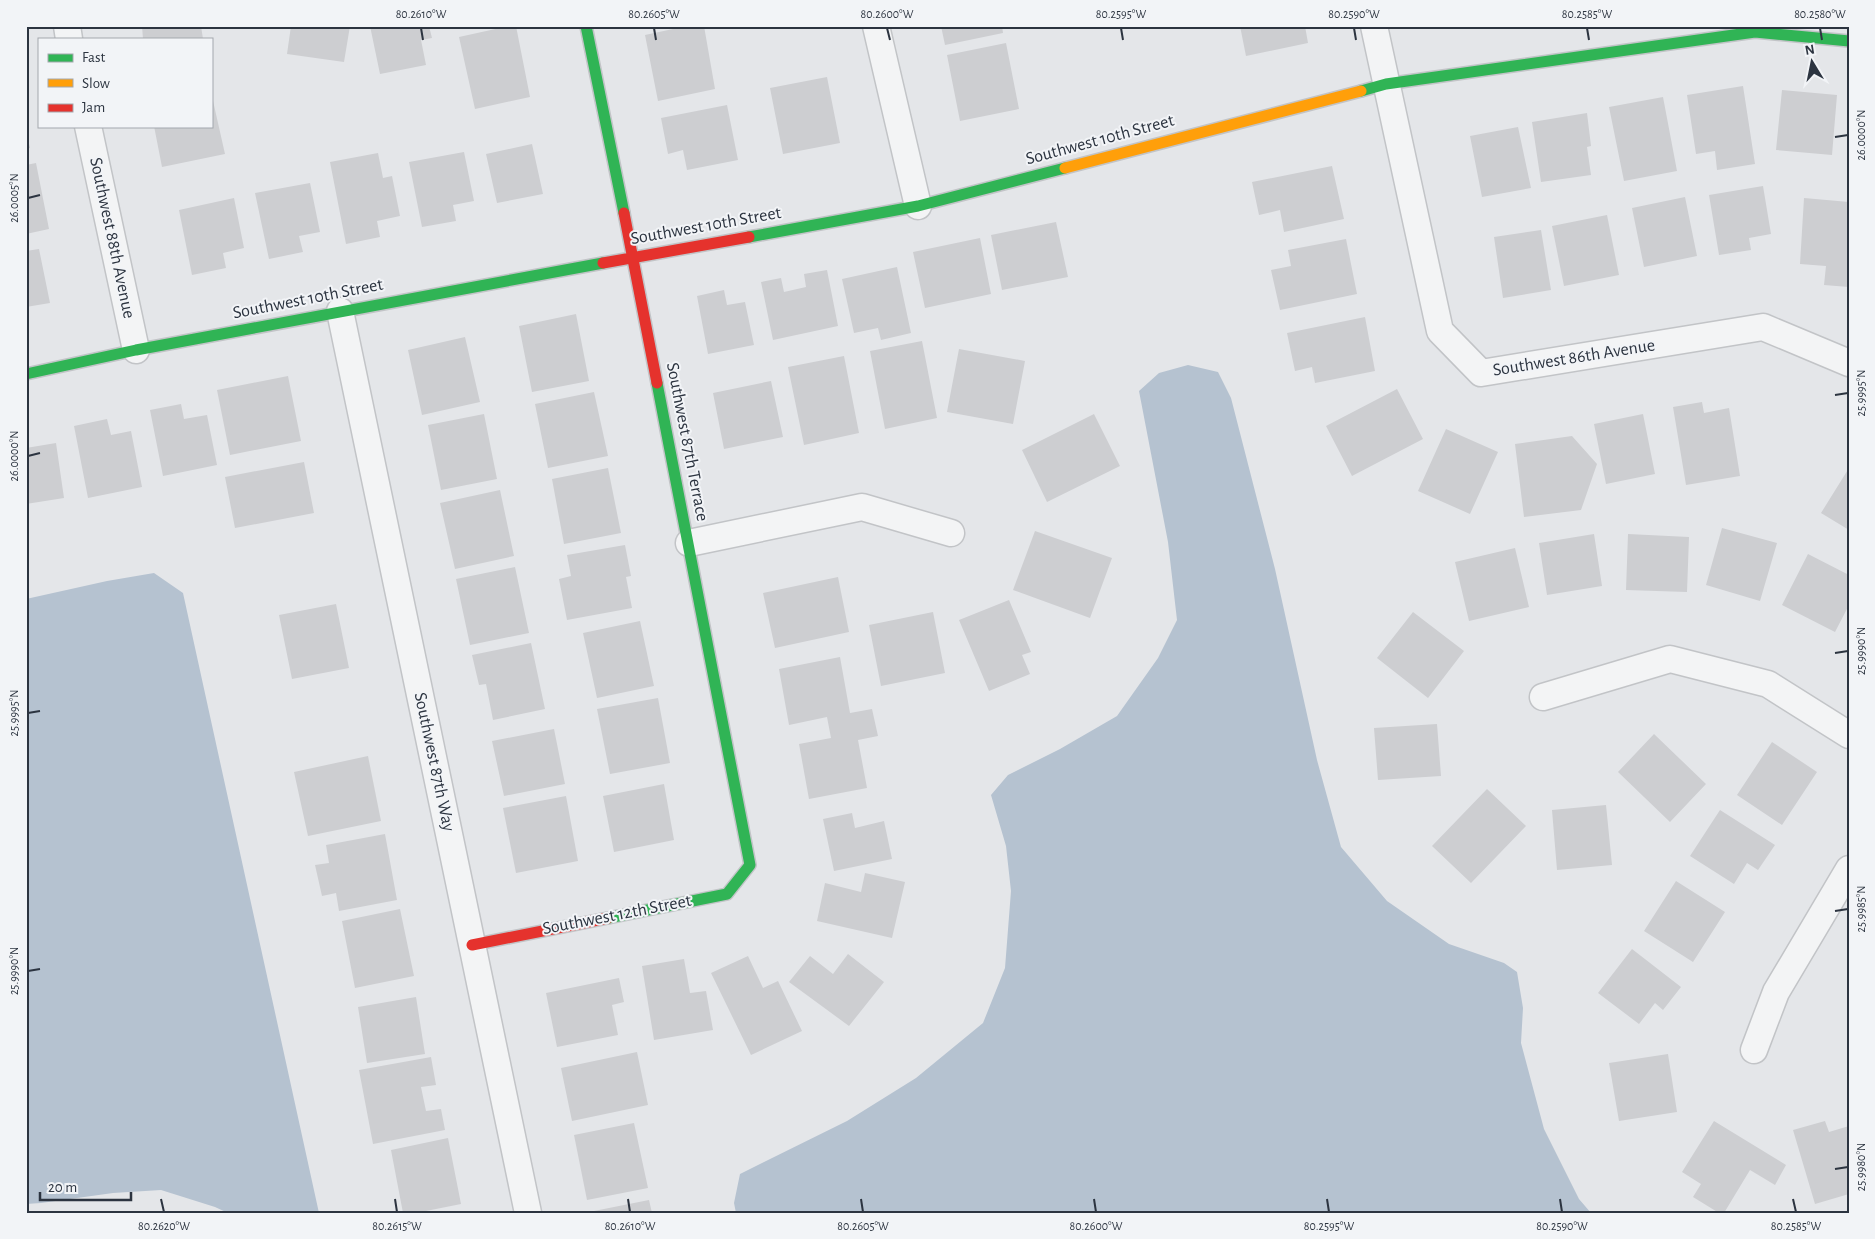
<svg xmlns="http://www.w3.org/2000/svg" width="1875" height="1239" font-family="'Alegreya Sans',sans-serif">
<rect width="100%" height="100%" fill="#e4e6e9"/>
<path fill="#b5c2d0" d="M1188,365l30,7 13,26 44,171 42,191 24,87 46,54 62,43 55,19 13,9 6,36 -2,35 23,86 35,70 12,14h-855l-2,-10 6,-29 107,-53 69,-43 67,-55 22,-55 6,-77 -5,-45 -15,-51 17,-20 52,-26 57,-33 41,-58 19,-38 -9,-78 -29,-151 20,-18z
M154,573l29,20 136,620h-91l-13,-6 -54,-17 -48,3 -72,10 -15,1v-605l81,-18z"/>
<path fill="#cdced1" d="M142,26h59l2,13h-60z
M291,26h59l-6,36 -57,-8z
M370,26h59l3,12 -11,2 5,25 -46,9z
M509,26h7l14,71 -55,12 -16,-72z
M687,26h17l11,63 -57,12 -13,-66z
M941,26h61l1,7 -58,12z
M1240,26h65l3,17 -62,13z
M1006,43l13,66 -59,12 -13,-66z
M827,77l13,66 -57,11 -13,-66z
M1743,86l12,78 -38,6 -2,-19 -19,3 -9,-59z
M1782,90l55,5 -5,60 -56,-5z
M211,92l14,62 -63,13 -8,-41h57z
M1663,97l14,74 -53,10 -15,-74z
M727,105l11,55 -51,10 -4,-20 -15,4 -7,-36z
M1587,113l4,33 -4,1 4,28 -50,7 -9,-60z
M1518,127l13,61 -49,9 -12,-61z
M26,132l4,16 -4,1z
M532,144l11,50 -46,9 -11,-49z
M464,152l10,49 -21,4 3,16 -34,6 -13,-65z
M378,153l5,25 9,-2 8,40 -23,5 3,16 -34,7 -16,-82z
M36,163l13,66 -23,5v-69z
M1332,166l12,53 -60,13 -4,-22 -21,5 -7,-33z
M310,183l10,49 -21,4 4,16 -34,7 -14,-66z
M1763,186l8,48 -22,4 2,12 -32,5 -10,-60z
M1685,197l12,59 -53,11 -12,-59z
M234,198l10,50 -21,5 3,15 -34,7 -13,-65z
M1804,198l45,4v85l-25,-2 2,-19 -26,-2z
M1607,215l12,60 -55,11 -12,-60z
M1056,222l12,55 -66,13 -11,-55z
M1541,230l10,60 -48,8 -9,-61z
M980,238l11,56 -66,14 -12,-56z
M1346,239l11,55 -77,16 -9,-40 20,-4 -3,-16z
M39,249l11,54 -24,4v-56z
M897,267l14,66 -30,7 -3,-12 -24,5 -12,-54z
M827,270l11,56 -65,14 -12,-58 20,-4 3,14 22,-5 -2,-13z
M724,290l3,15 18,-3 9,43 -46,9 -11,-58z
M576,314l13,67 -57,11 -13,-66z
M1365,317l10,54 -60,12 -3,-16 -17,4 -8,-38z
M465,337l15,65 -58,13 -14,-65z
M922,341l15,77 -52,11 -15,-78z
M959,349l66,12 -12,63 -66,-12z
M844,356l15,77 -55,12 -16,-78z
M288,376l13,65 -71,14 -13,-65z
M771,381l12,56 -59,12 -11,-56z
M1397,389l26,50 -71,37 -26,-50z
M594,392l14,64 -60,12 -13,-64z
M1702,402l2,11 25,-5 11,68 -54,9 -13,-78z
M181,404l3,15 23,-4 10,50 -54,11 -13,-66z
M484,414l13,65 -56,11 -13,-65z
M1094,414l26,52 -73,36 -25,-52z
M1643,414l12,60 -49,10 -12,-60z
M107,419l4,16 20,-4 11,56 -54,11 -14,-72z
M1446,429l52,23 -28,62 -52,-23z
M1572,436l25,28 -16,46 -57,7 -9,-73z
M56,443l8,55 -38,6v-56z
M304,462l10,51 -79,15 -10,-51z
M608,468l13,65 -57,11 -12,-65z
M1849,468v62l-28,-17z
M500,490l14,66 -59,13 -15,-66z
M1722,528l55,15 -17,58 -54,-16z
M1035,531l77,27 -22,60 -77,-28z
M1594,534l8,52 -55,9 -8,-52z
M1628,534l61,3 -2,55 -61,-2z
M625,545l6,31 -5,1 6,31 -65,12 -8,-41 12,-3 -4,-21z
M1515,548l14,59 -60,14 -14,-59z
M1808,554l41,21v30l-14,27 -53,-27z
M515,567l14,66 -59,12 -14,-66z
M838,577l11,55 -74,16 -12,-55z
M1009,600l22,52 -9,3 8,19 -41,17 -30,-71z
M336,604l13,64 -57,11 -13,-64z
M933,612l12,61 -64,13 -12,-61z
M1413,612l51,39 -36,47 -51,-40z
M640,621l14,65 -57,12 -14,-65z
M531,643l14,66 -52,11 -7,-36 -7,1 -7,-30z
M840,657l10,56 22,-4 6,27 -20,4 9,48 -58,11 -10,-55 32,-6 -4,-21 -38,8 -10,-56z
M658,698l12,65 -60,11 -13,-65z
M1437,724l4,52 -63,4 -4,-52z
M554,729l11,55 -61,12 -12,-55z
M1654,734l52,50 -36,38 -52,-50z
M1772,742l45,30 -35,53 -45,-30z
M368,756l13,65 -73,15 -14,-64z
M664,784l10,56 -60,12 -11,-56z
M1487,789l39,37 -55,57 -39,-37z
M566,796l12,65 -62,12 -13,-65z
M1606,805l6,60 -55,5 -5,-60z
M1720,810l55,35 -17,25 -11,-7 -13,21 -44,-28z
M852,813l3,15 29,-7 8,38 -58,12 -11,-52z
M385,834l12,66 -58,11 -3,-18 -14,3 -7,-31 14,-2 -3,-18z
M865,873l40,9 -13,56 -75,-17 8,-38 36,9z
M1676,881l49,31 -32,50 -49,-31z
M400,909l14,67 -59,12 -13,-67z
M1632,949l49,38 -18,23 -8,-7 -16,21 -41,-31z
M848,954l36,28 -35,44 -60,-44 21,-26 23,18z
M748,956l15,32 15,-7 24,50 -51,24 -40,-82z
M684,959l6,34 16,-2 7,39 -59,10 -12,-74z
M619,978l5,24 -12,3 6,30 -61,12 -11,-54z
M416,997l9,57 -58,9 -9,-56z
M637,1052l11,53 -76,16 -11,-53z
M1668,1054l9,58 -58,9 -10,-58z
M431,1057l5,28 -15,2 5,24 15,-2 4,21 -72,14 -14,-74z
M1714,1121l72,44 -11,20 -25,-15 -26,43h-5l-26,-16 8,-13 -19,-12z
M1825,1121l4,11 20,-6v68l-34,10 -22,-74z
M634,1123l14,65 -61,12 -13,-65z
M448,1138l13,66 -45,9h-13l-12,-63z
M649,1200l3,13h-63v-1z"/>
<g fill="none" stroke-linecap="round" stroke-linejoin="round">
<g stroke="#c2c4c7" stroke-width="29">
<path id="street" d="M67,26l2,13
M876,26l42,180
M1374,26l66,305 41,42 282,-46 86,36
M88,126l48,224
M340,311l188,902
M689,543l173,-36 89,26
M1543,697l127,-38 98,25 81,51
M1754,1050l22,-58 73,-123"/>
</g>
<g stroke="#c2c4c7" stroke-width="14">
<path id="fast" d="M586,26l38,187
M1361,91l25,-7 369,-52 94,9
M749,237l169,-31 147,-38
M26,374l110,-24 467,-87
M608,918l119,-24 23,-29 -93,-482"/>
</g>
<g stroke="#c2c4c7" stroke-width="14">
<path id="slow" d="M1065,168l296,-77"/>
</g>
<g stroke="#c2c4c7" stroke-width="14">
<path id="jam" d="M624,213l33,170
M603,263l146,-26
M472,945l136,-27"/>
</g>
<use href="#street" stroke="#f3f4f5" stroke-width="26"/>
<use href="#fast" stroke="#30b455" stroke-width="11"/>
<use href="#slow" stroke="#ff9f0a" stroke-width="11"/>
<use href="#jam" stroke="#e5322d" stroke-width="11"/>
</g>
<path fill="none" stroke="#2c3440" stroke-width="2" d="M421,28l2,12M654,28l2,12M887,28l3,12M1121,28l2,12M1354,28l2,12M1587,28l2,12M1820,28l2,12M1835,137l13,-2M28,198l12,-3M1835,395l13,-2M28,456l12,-3M1835,653l13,-2M28,713l12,-2M1835,911l13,-2M28,971l12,-2M1835,1169l13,-2M161,1199l3,13M395,1199l2,13M628,1199l2,13M861,1199l2,13M1094,1199l2,13M1327,1199l2,13M1560,1199l2,13M1793,1199l3,13"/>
<g text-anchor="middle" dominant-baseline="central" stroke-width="4" stroke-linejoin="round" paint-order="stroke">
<g font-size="18" fill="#2c3440" stroke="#f2f4f7">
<text transform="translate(1100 140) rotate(-15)">Southwest 10th Street</text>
<text transform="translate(706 226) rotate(-10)">Southwest 10th Street</text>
<text transform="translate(112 238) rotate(78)">Southwest 88th Avenue</text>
<text transform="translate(308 299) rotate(-11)">Southwest 10th Street</text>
<text transform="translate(1574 358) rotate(-9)">Southwest 86th Avenue</text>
<text transform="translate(687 442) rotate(79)">Southwest 87th Terrace</text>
<text transform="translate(434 762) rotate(78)">Southwest 87th Way</text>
<text transform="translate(617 915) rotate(-11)">Southwest 12th Street</text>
</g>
</g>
<rect width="1875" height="1239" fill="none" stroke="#f2f4f7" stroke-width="55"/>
<rect x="38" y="38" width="175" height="90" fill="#f2f4f7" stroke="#a3a7ae"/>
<rect x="48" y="54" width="25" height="8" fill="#30b455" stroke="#a3a7ae"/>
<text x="82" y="62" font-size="15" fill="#2c3440">Fast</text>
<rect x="48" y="79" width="25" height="8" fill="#ff9f0a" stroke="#a3a7ae"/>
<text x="82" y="88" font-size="15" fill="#2c3440">Slow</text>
<rect x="48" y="104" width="25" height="8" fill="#e5322d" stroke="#a3a7ae"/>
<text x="82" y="112" font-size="15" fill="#2c3440">Jam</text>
<g transform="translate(1812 62) rotate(350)" stroke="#f2f4f7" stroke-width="4" paint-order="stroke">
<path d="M0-4L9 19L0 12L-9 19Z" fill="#2c3440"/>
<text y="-8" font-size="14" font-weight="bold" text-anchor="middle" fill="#2c3440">N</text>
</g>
<path d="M40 1192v8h91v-8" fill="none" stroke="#2c3440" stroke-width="2.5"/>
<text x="48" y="1192" font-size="15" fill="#2c3440" stroke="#f2f4f7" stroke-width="4" paint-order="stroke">20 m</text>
<rect x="28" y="28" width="1820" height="1184" fill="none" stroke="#2c3440" stroke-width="2"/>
<g font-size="12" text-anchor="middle" fill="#2c3440">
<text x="421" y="18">80.2610°W</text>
<text x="654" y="18">80.2605°W</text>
<text x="887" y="18">80.2600°W</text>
<text x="1121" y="18">80.2595°W</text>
<text x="1354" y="18">80.2590°W</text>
<text x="1587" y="18">80.2585°W</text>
<text x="1820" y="18">80.2580°W</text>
<text transform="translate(1861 135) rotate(-90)" y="4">26.0000°N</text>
<text transform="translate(14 198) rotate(-90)" y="4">26.0005°N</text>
<text transform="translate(1861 393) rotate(-90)" y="4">25.9995°N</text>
<text transform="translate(14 456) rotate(-90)" y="4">26.0000°N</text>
<text transform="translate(1861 651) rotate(-90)" y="4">25.9990°N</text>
<text transform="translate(14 713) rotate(-90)" y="4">25.9995°N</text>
<text transform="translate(1861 909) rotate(-90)" y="4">25.9985°N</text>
<text transform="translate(14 971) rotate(-90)" y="4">25.9990°N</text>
<text transform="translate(1861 1167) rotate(-90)" y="4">25.9980°N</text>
<text x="164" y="1230">80.2620°W</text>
<text x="397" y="1230">80.2615°W</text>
<text x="630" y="1230">80.2610°W</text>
<text x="863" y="1230">80.2605°W</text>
<text x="1096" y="1230">80.2600°W</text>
<text x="1329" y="1230">80.2595°W</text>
<text x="1562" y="1230">80.2590°W</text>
<text x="1796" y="1230">80.2585°W</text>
</g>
</svg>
